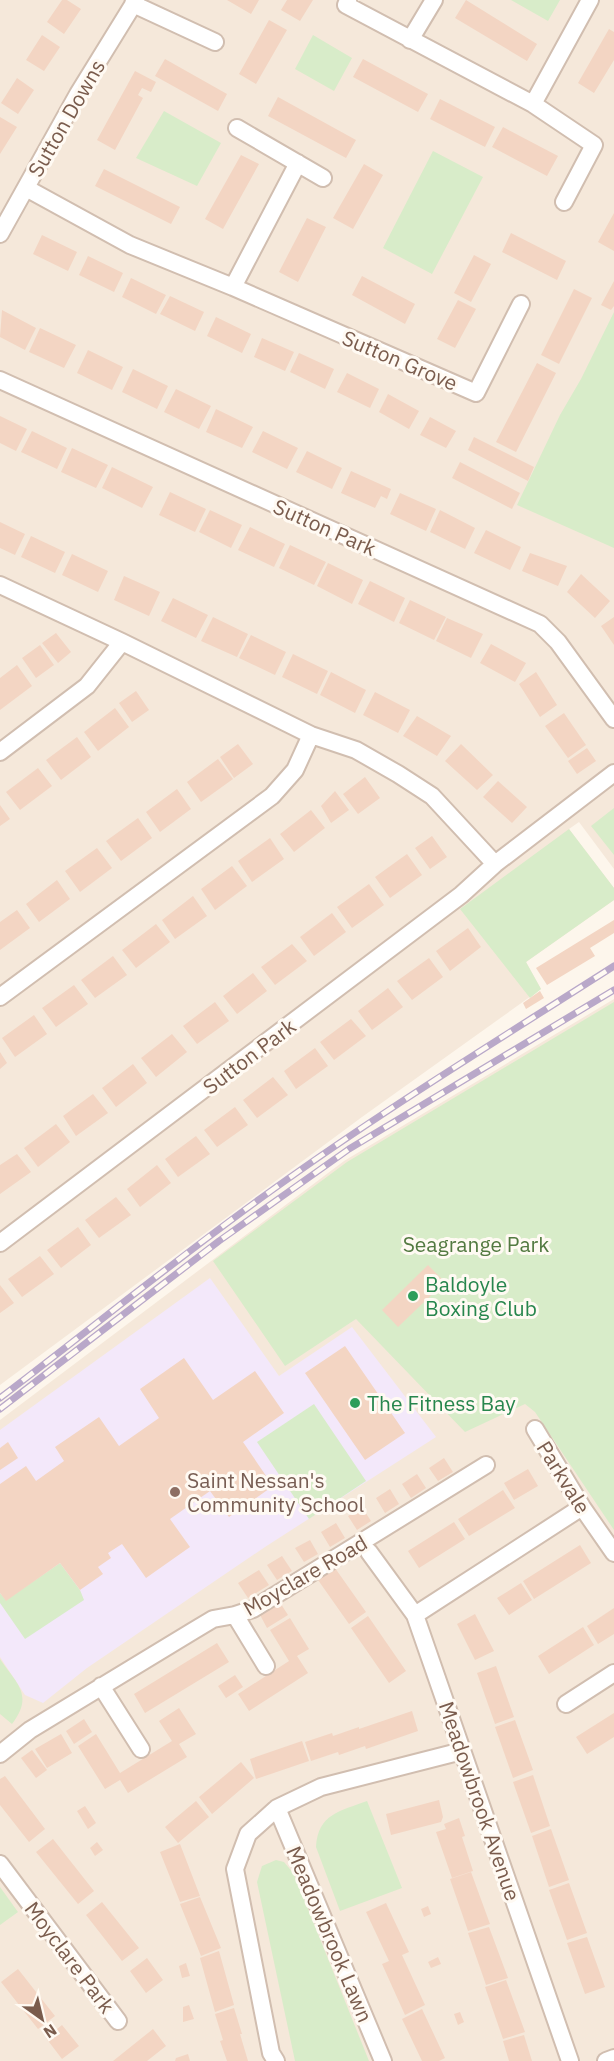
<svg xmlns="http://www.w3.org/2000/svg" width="614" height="2061" font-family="'IBM Plex Sans',sans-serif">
<rect width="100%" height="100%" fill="#fdf6ec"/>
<path fill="#f5e8da" d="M0,0h614v869l-35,-47 -10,7 45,59v12l-88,62 15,27 -179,128 -362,268z
M614,999v1062h-614v-641l344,-259z"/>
<path fill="#f3e8fa" d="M210,1278l69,98 73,-49 84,110 -171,110 -178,121 -44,35 -18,-8 -25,-38v-227z"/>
<path fill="#d8ecc9" d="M511,0h49l-12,21z
M313,35l39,23 -18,33 -39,-22z
M164,111l57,32 -24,43 -61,-28z
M433,151l50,26 -51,97 -49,-26z
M614,312v236l-97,-43 43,-90 21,-36z
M614,808v47l-23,-29z
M569,829l45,59v12l-88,62 15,27 -11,9 -70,-89z
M614,1002v528l-79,-118 -10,-8 -60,28 -109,-113 -71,47 -72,-105 134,-99z
M314,1404l52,77 -57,38 -52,-77z
M60,1563l20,27 4,10 -59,39 -25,-36v-10l6,7z
M0,1659c17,25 34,36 12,65l-12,-10z
M367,1801l35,87 -62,23 -24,-64c2,-33 24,-36 51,-46z
M276,1860l8,2 10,12 75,187h-74l-38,-179 5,-16z
M0,1887l18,25 -18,13z"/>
<path fill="#f3d5c3" d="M62,0h5l14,9 -17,25 -17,-12z
M227,0h32l-8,14z
M287,0h26l-13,21 -19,-11z
M466,0l71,44 -10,17 -72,-43z
M269,20l18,10 -31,54 -17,-10z
M609,29l5,3v28l-20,33 -16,-10z
M42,35l18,12 -16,24 -18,-11z
M165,59l62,35 -9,17 -63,-35z
M363,59l65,35 -10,18 -65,-35z
M135,71l21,11 -5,10 -9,-4 -4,7 5,3 -28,52 -18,-10z
M17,78l17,12 -16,24 -17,-11z
M278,97l78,43 -10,18 -78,-42z
M440,99l55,28 -10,20 -55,-28z
M0,117l17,10 -17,27z
M503,127l55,29 -11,20 -55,-29z
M241,155l18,9 -36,65 -18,-10z
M364,164l19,11 -30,54 -20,-11z
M104,169l76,38 -9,17 -76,-38z
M614,213v38l-16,-9z
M307,218l19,9 -28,55 -19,-10z
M511,233l55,28 -9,19 -55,-28z
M42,235l35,17 -9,19 -35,-17z
M474,255l17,9 -20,38 -17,-9z
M88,256l35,17 -9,19 -35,-17z
M362,276l53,28 -10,20 -53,-29z
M131,278l35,17 -10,19 -34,-17z
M614,281v25l-3,4 -10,-5z
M574,289l18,9 -33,66 -18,-9z
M170,296l34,16 -9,19 -35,-17z
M458,300l18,9 -21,39 -18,-9z
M2,310l34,18 -11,22 -25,-13z
M216,317l35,17 -9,19 -35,-17z
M40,328l36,17 -12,23 -35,-16z
M262,338l32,14 -9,19 -31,-14z
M88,350l35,17 -11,23 -35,-17z
M299,353l35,16 -9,20 -35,-17z
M537,363l19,10 -40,79 -20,-10z
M133,369l35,17 -11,23 -35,-17z
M347,373l32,16 -9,19 -33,-16z
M176,389l35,17 -12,23 -35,-17z
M388,394l31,17 -10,18 -30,-17z
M216,409l37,18 -11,21 -36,-16z
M0,416l27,13 -11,22 -16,-8z
M430,417l26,14 -10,17 -26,-13z
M32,431l35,17 -10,21 -36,-17z
M263,431l35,17 -11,21 -35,-17z
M474,437l60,30 -6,14 -60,-31z
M72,448l36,17 -12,23 -35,-16z
M307,451l35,17 -10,21 -36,-17z
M460,462l60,31 -8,16 -60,-31z
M112,467l41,20 -11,21 -40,-20z
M351,471l40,18 -4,10 -6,-3 -6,12 -34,-15z
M170,492l36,17 -11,23 -36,-17z
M400,493l36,16 -10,22 -36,-17z
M210,510l32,15 -11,23 -32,-16z
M440,510l35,18 -10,21 -35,-17z
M0,522l25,12 -10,21 -15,-7z
M250,527l35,17 -11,23 -36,-17z
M486,530l35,17 -11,23 -36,-17z
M31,536l34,16 -10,21 -34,-16z
M290,545l36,17 -12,23 -35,-17z
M530,553l37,13 -9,20 -36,-15z
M72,554l36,17 -10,21 -36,-17z
M328,563l35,17 -11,24 -35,-18z
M581,574l29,27 -15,17 -28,-26z
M124,576l36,16 -11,24 -35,-16z
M370,581l35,17 -11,24 -36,-18z
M173,598l35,17 -12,23 -35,-17z
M410,600l36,17 -12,23 -35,-17z
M213,617l35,17 -11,23 -36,-16z
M614,617v28l-13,-19z
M447,618l36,16 -12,24 -35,-17z
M56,633l15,19 -13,11 -16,-20z
M251,635l35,17 -11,23 -36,-17z
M491,644l35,19 -11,19 -35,-19z
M40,645l14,20 -18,13 -14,-20z
M293,654l35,17 -11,23 -35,-17z
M17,665l15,21 -32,24v-32z
M331,672l35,18 -11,23 -35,-18z
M536,672l21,33 -17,12 -21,-33z
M136,691l13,19 -17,12 -13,-19z
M375,692l35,18 -12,23 -35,-18z
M115,708l14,19 -31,24 -14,-19z
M564,713l22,32 -18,13 -23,-32z
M417,716l34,20 -14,20 -34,-20z
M77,737l14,20 -30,23 -15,-20z
M238,744l15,20 -19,14 -14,-21z
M461,744l32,31 -16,15 -32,-29z
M587,748l9,13 -19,13 -9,-13z
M218,759l15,20 -32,23 -14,-20z
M38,768l14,18 -32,24 -14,-18z
M365,777l15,21 -22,16 -15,-20z
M498,781l29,26 -15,16 -29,-26z
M177,789l14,20 -31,23 -14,-20z
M335,791l14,19 -18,13 -10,-17z
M0,805l10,14 -10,7z
M311,810l14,18 -31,24 -14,-18z
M138,818l14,20 -31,23 -15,-20z
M432,836l15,21 -17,12 -15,-21z
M270,838l14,21 -32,23 -14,-21z
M97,848l15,20 -32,24 -15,-21z
M407,854l15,21 -32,23 -15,-21z
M232,866l15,20 -32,24 -14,-21z
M57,880l13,19 -31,23 -13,-18z
M369,884l15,21 -32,23 -15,-21z
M193,896l14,20 -32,23 -13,-19z
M17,910l13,18 -30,22v-28z
M332,913l14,19 -32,24 -14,-19z
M614,920v13l-24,15 5,8 -48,29 -11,-17z
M156,924l14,18 -34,26 -14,-18z
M468,928l13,19 -31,24 -14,-20z
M292,944l15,17 -32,24 -14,-18z
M113,956l14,19 -32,23 -14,-18z
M429,958l14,19 -31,23 -15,-19z
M253,973l14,18 -30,23 -14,-18z
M74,985l14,19 -32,23 -14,-19z
M388,988l15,19 -31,23 -14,-19z
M540,991l4,7 -18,11 -3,-6z
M215,1002l14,19 -32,23 -14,-18z
M34,1015l13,19 -32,23 -13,-19z
M351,1019l15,17 -32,24 -14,-18z
M172,1034l15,18 -31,25 -15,-19z
M315,1048l13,18 -32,23 -12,-18z
M0,1052l7,11 -7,6z
M133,1064l14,19 -31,24 -14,-19z
M273,1077l15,18 -31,23 -14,-18z
M93,1094l15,19 -32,23 -13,-20z
M235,1107l13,18 -31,22 -13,-17z
M56,1124l14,18 -32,25 -14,-19z
M196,1136l14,18 -32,23 -13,-18z
M17,1154l14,18 -31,22v-29z
M157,1165l14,18 -31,24 -13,-18z
M116,1197l15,18 -32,23 -14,-18z
M78,1227l13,18 -30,23 -14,-18z
M40,1256l14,18 -32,23 -14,-18z
M428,1265l17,17 -47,45 -16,-17z
M0,1285l14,18 -14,10z
M345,1346l60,87 -40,27 -60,-87z
M184,1358l29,42 42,-29 29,42 -41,29 30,44 -44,31 -19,-26 -40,28 20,28 -44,31 -24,-34 -14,9 3,5 -13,9 5,7 -23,16 -20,-27 -54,38 -6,-8v-109l26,-18 10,15 28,-20 -9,-14 44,-30 20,29 40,-28 -19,-29z
M8,1442l10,16 -18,12v-22z
M444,1458l9,14 -15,9 -9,-13z
M528,1469l10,17 -24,14 -10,-17z
M417,1474l9,14 -15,10 -9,-14z
M390,1489l9,15 -14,9 -9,-15z
M503,1490l12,18 -46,28 -11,-17z
M362,1507l9,14 -14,9 -9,-14z
M454,1522l11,17 -46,29 -11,-17z
M336,1523l9,15 -15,9 -9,-15z
M310,1540l8,14 -14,8 -9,-14z
M580,1545l11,18 -57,36 -11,-18z
M282,1556l10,15 -15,9 -10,-15z
M335,1568l31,44 -17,12 -31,-44z
M259,1570l10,15 -21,13 -10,-15z
M521,1583l11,17 -23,15 -12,-17z
M279,1601l9,14 -21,13 -8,-15z
M614,1608v26l-16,10 -11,-18z
M475,1614l19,37 -19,9 -18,-36z
M368,1616l38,55 -17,12 -38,-55z
M290,1618l19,31 -12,7 11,17 -59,38 -11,-17 51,-33 -19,-31z
M583,1627l11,18 -45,29 -11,-18z
M217,1643l12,19 -84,51 -11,-19z
M496,1666l18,51 -19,7 -18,-51z
M235,1675l8,12 -17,11 -8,-12z
M179,1708l17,26 -17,10 8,13 -59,36 -8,-13 -15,9 -27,-43 18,-12 24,39 52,-32 -13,-20z
M412,1711l6,20 -52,18 -1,-3 -26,9 -1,-3 -27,9 -6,-19 27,-9 1,3 26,-9v2z
M614,1713v24l-27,17 -11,-17z
M84,1719l8,13 -18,12 -8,-13z
M515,1720l18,50 -20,8 -18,-51z
M61,1734l11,19 -25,15 -12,-19z
M302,1741l7,20 -53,18 -6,-20z
M32,1750l15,20 -11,8 -15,-20z
M241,1762l13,16 -42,36 -13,-17z
M533,1775l17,51 -19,7 -18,-51z
M5,1776l40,53 -16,13 -29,-37v-26z
M439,1800l4,17 -2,5 -50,13 -5,-21z
M196,1801l13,16 -31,26 -13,-16z
M85,1806l11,17 -8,6 -11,-18z
M459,1818l6,18 -3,1 11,34 -21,7 -16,-46 10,-3 -2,-5z
M551,1829l18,51 -20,7 -17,-51z
M53,1839l41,52 -16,13 -42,-52z
M97,1842l6,8 -8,6 -5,-8z
M180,1844l20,52 -20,6 -20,-50z
M471,1872l19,52 -22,7 -18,-52z
M569,1883l18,50 -20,7 -18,-50z
M200,1897l21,51 -20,8 -21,-52z
M102,1902l37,46 -17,13 -36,-46z
M386,1903l23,49 -7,3 23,50 -20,10 -23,-51 7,-3 -23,-49z
M428,1906l3,8 -7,3 -3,-8z
M489,1927l19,51 -22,7 -18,-52z
M587,1937l18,50 -20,7 -18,-51z
M219,1951l15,54 -19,7 -15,-54z
M438,1957l3,7 -10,4 -3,-6z
M147,1958l16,22 -17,13 -16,-22z
M186,1963l4,13 -8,2 -3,-12z
M18,1969l37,47 -17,13 -37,-47z
M506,1980l19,52 -22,7 -18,-52z
M189,2005l5,14 -11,3v-15z
M234,2008l8,26h-2l8,27h-21l-7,-20 3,-1 -8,-26z
M422,2009l23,49 -6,3h-17l-20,-42z
M460,2012l4,10 -6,3 -4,-11z
M62,2025l17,21 -17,13 -16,-21z
M153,2029l13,17 -19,15h-34z
M524,2035l8,26h-23l-6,-20z
M188,2054l2,7h-15l1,-3z"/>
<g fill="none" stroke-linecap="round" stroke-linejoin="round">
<g stroke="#d1beb0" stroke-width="20">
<path id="street" d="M348,0l-2,5 187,99 61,41 -30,57
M133,4l82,38
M410,40l24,-40
M533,104l57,-104
M237,128l86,50
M26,188l104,57 103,42 243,106 45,-89
M0,234l78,-140 58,-94
M233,287l65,-124
M0,380l540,244 18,18 56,77
M0,585l122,57 189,93 45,15 42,24 34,22 63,68
M0,752l87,-66 35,-44
M0,997l272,-201 23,-26 16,-35
M0,1243l461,-348 34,-31 119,-91
M535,1429l47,78 32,46
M369,1552l46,63 155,446
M235,1615l31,51
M415,1615l167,-108
M101,1686l40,63
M566,1704l48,-31
M0,1754l30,-24 163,-99 20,-12 22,-4 18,-6 233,-144
M277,1808l106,253
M0,1864l118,157
M276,2061l-5,-8 -36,-184 13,-35 29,-26 44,-21 141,-36
M606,2061l8,-3"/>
</g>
<use href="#street" stroke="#fff" stroke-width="16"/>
<g stroke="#b9a8c9" stroke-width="7">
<path id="rail" d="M0,1398c92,-70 181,-143 275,-210 110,-79 225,-149 339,-222
M0,1409l219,-168 130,-92 265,-159"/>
</g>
<use href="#rail" stroke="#fffaf3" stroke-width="4.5" stroke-dasharray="14" stroke-linecap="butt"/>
</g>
<g fill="#2e9e5b" stroke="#fffaf3" stroke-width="2">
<circle cx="413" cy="1296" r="6"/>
<circle cx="355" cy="1403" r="6"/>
</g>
<circle fill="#8d6e63" stroke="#fffaf3" stroke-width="2" cx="175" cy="1492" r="6"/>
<g text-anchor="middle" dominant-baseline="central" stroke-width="6" stroke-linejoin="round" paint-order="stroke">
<g font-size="21" fill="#7a5c4d" stroke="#fffaf3">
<text transform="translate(66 118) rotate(-60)">Sutton Downs</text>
<text transform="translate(400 360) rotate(23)">Sutton Grove</text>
<text transform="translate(325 527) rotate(24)">Sutton Park</text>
<text transform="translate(249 1056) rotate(-37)">Sutton Park</text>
<text transform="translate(564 1477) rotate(58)">Parkvale</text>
<text transform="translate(305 1575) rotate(-30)">Moyclare Road</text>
<text transform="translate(480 1801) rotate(71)">Meadowbrook Avenue</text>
<text transform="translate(330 1934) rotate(67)">Meadowbrook Lawn</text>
<text transform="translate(70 1957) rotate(53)">Moyclare Park</text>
</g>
<g font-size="21" fill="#537a41" stroke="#fffaf3">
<text x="476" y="1244">Seagrange Park</text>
</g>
<g font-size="21" fill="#27864d" stroke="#fffaf3" text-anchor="start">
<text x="425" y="1284">Baldoyle<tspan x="425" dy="24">Boxing Club</tspan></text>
<text x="367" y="1403">The Fitness Bay</text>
</g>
<g font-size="21" fill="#785e54" stroke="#fffaf3" text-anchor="start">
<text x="187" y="1480">Saint Nessan's<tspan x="187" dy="24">Community School</tspan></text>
</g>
</g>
<g transform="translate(42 2019) rotate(146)" stroke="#fffaf3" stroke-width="4.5" paint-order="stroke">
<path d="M0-4.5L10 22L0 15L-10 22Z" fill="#7a5c4d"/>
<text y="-9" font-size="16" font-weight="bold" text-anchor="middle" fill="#7a5c4d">N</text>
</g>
</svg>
